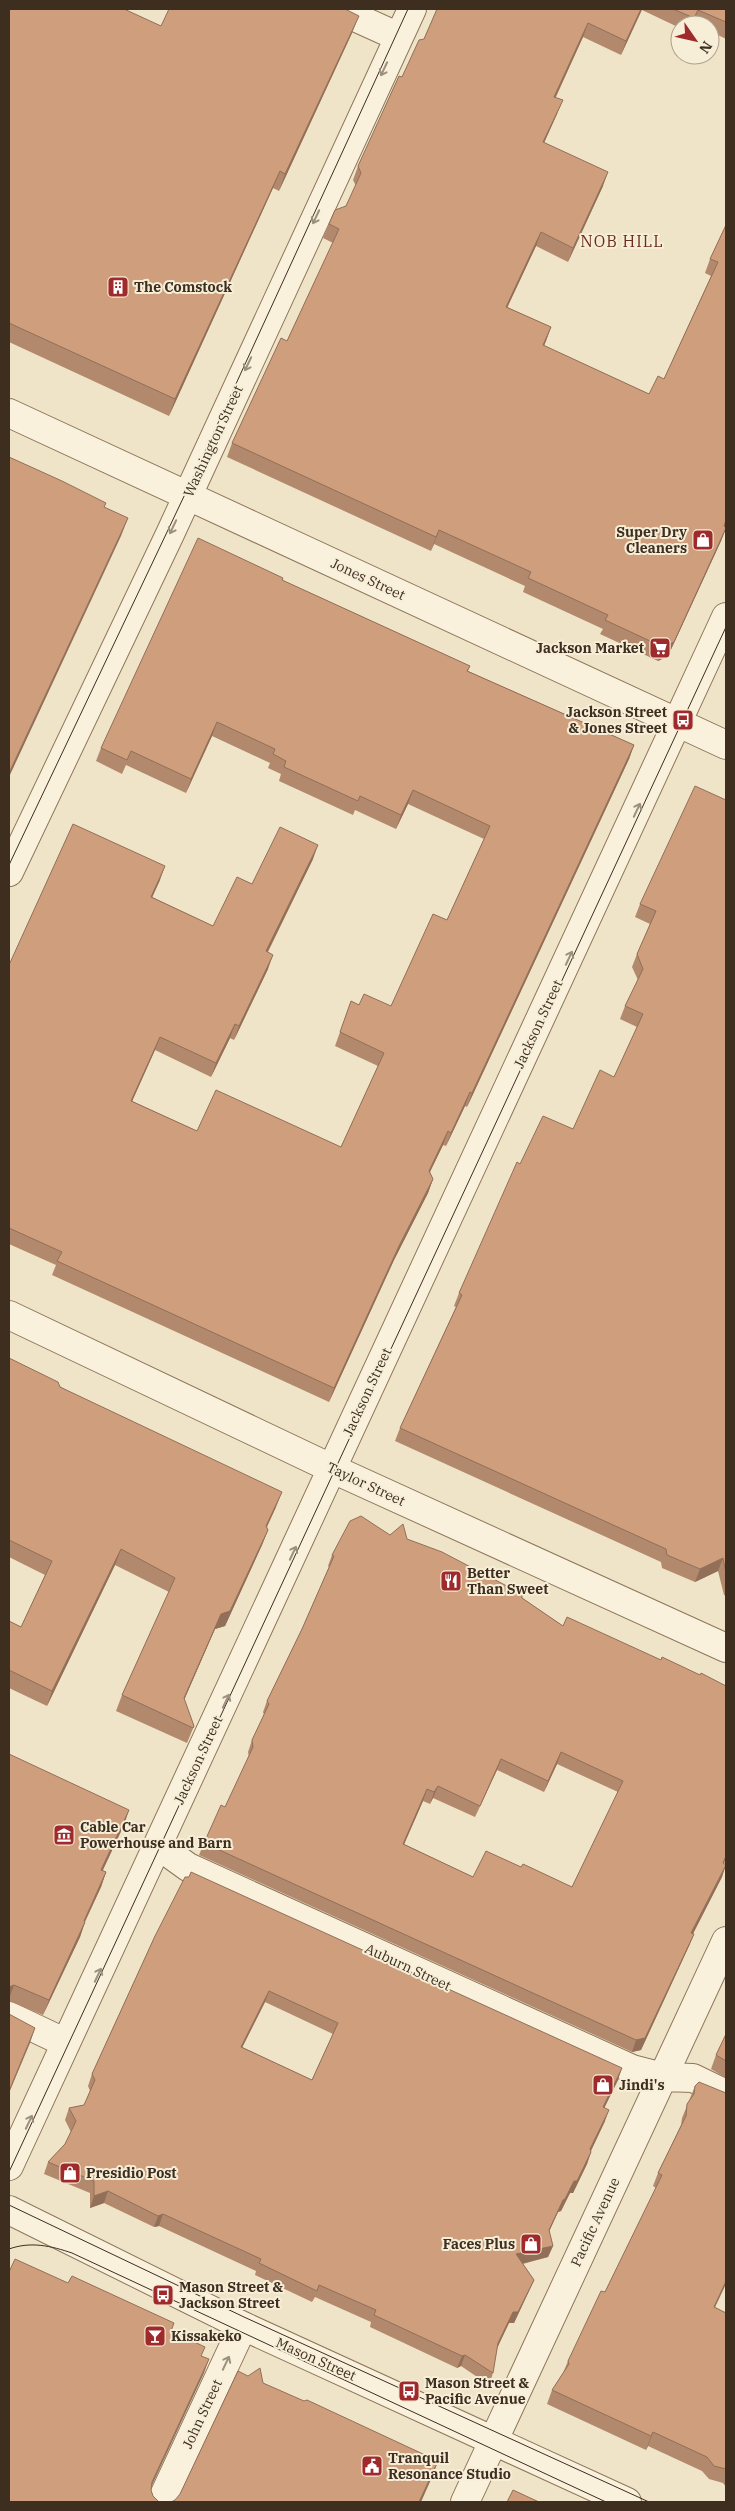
<svg xmlns="http://www.w3.org/2000/svg" width="735" height="2511" font-family="'IBM Plex Serif',serif">
<rect width="100%" height="100%" fill="#f0e4c8"/>
<g fill="none" stroke-linecap="round" stroke-linejoin="round">
<g stroke="#8d765c" stroke-width="30">
<path id="minor" d="M337,9l62,28
M9,413l717,332
M9,872l161,-338 242,-525
M9,1315l326,155 391,178
M159,1846l29,21 444,202 31,8 30,1 33,16
M9,2016l57,27
M9,2166l717,-1549
M9,2210l234,116 384,176
M161,2502l82,-176
M465,2502l261,-561"/>
</g>
<use href="#minor" stroke="#faf1dc" stroke-width="28"/>
<path stroke="#3d2e20" stroke-width="1" d="M9,865l187,-394 212,-462
M9,2172l717,-1545
M9,2205l235,112 405,185
M9,2249c22,-8 42,-3 63,4l534,249"/>
</g>
<path fill="#b2896c" fill-rule="evenodd" d="M9,9l152,17 191,7 -73,158 -6,-3 -104,228 -160,-74z
M437,9h289v30l-16,-8v-6h-13l-4,-2 -1,2h-12v3l-38,-18 -21,45 -38,-18 -27,60 1,17 -13,29 59,43 -35,76 -32,-16 -29,61 44,20 -7,19 105,48 15,-15 47,-103 -6,-3 5,-14 16,-34 -1,302 1,1 -5,13 -53,115 -10,5 -58,-27 3,-5 -80,-37 2,-6 -91,-42 -3,7 -204,-94 5,-14 55,-102 46,-98 -10,-5 6,-14 17,-18 10,-20 -3,-6 5,-14 44,-89 22,-38z
M282,580l188,86 -2,5 166,74 -5,14 -162,348 -2,-1 -19,40 -3,-1 -13,27 3,7 -5,14 -34,67 -65,142 -277,-127 4,-10 -47,-21v-279l151,-85 -8,17 61,29 39,-42 61,-25 -45,93v17l-34,71 -4,-2 -19,39 -56,-27 -23,51 65,30 144,16 37,-81 -43,-20 16,-45 8,4 32,1 56,-86 37,-81 -76,-35 -12,25 -41,-19 -2,5 -74,-34 2,-7 -13,-6 2,-5 -58,-27 -26,57 -60,-28 -4,9 -26,-13 5,-13z
M726,800v796l-2,-1 -6,-24 -23,11 -33,-14 -1,-6 -266,-121 5,-13 56,-121 -2,-1 5,-13 61,-129 53,-35 41,-52 23,-50 -17,-8 5,-13 13,-26 -6,-13 5,-13 13,-30 -15,-7 5,-13z
M9,1358l267,149 -9,20 1,3 -6,15 -37,81 -10,3 -31,71 10,26 -7,17 -71,-32 6,-16 47,-103 -54,-27 -68,141 -38,-18v-67l12,6 24,-52 -36,-18z
M390,1535l17,4 115,59 41,28 98,34 39,15 26,11v173l-2,5 -2,13 -29,57h1l-5,12 -48,104 -9,2 -433,-197 5,-12 21,-36 24,-50 -1,-5 4,-12 12,-25 -1,-3 4,-11 35,-72 27,-62 -1,-1 4,-11zM557,1764l61,28 -46,95 -51,-20 -48,10 -69,-33 19,-43 7,3 3,-6 42,19 22,-47 47,22z
M9,1754l115,71 -22,45 4,2 -5,15 -16,35 -5,15 -37,78 -34,-14z
M155,1936l463,144 -14,27 1,14 -14,30v1l-4,12 -14,29h-3l-9,18 -3,1 -9,20 4,14 -5,11 -25,7 11,16 -5,11 -15,32h-5l-12,24 -4,26 -4,12 -28,-19 -4,2 -87,-41 1,-5 -56,-25 -3,5 -57,-27 1,-4 -97,-45 -5,1 -50,-24 -14,5v-15l-46,-19 4,-12 17,-18 6,-12 -6,-12 4,-12 15,-3 6,-14 -2,-5 4,-12zM265,2002l68,32 -21,46 -70,-33z
M726,2034v44l-15,-9 5,-14z
M695,2086l20,221 11,6v174l-3,-4 -14,-4 -7,-8 -54,-25 -2,4 -99,-46 5,-14 11,-17 5,-12 37,-69 51,-104 -3,-2 5,-13 23,-48 1,-7z"/>
<path fill="#916f58" d="M641,9h1l-21,46 5,-14z
M698,10l-5,13 -1,2h-1z
M359,16l-7,17 -73,158 6,-17z
M588,23l-5,14 -34,74 5,-14z
M563,100l-6,14 -19,42 5,-14z
M280,171l-7,17 -104,228 6,-17z
M608,172l-5,14 -35,76 5,-14z
M541,232l-5,14 -35,75 5,-14z
M551,327l-5,14 -8,18 5,-14z
M128,518l-7,18 -112,241v-4z
M726,528l-5,13 -53,115 -10,5 5,-14z
M439,530l-5,14 -3,7 5,-14z
M217,722l-5,14 -26,57 5,-14z
M634,745l-5,14 -162,348 5,-14z
M413,790l-5,14 -12,25 5,-14z
M318,845l-5,14 -52,106 5,-14z
M165,866l-5,14 -14,31 5,-14z
M273,955l-5,14 -34,71 5,-14z
M235,1024l-5,14 -19,39 5,-14z
M160,1037l-5,13 -29,65 5,-14z
M470,1092l-5,14 -19,40 5,-13z
M448,1131l-5,14 -19,39 5,-13z
M433,1179l-5,14 -34,67 -65,142 5,-14 65,-142z
M282,1492l-6,15 -16,34 6,-15z
M268,1530l-6,15 -37,81 -10,3 -37,85 6,-16 37,-84z
M121,1549l-6,16 -68,141 5,-15z
M723,1558l-5,13 -23,11 5,-13z
M561,1752l-4,12 -13,28 4,-11z
M501,1759l-4,11 -22,47 5,-11z
M438,1786l-5,12 -3,6 4,-12z
M427,1789l-4,12 -24,55 4,-12z
M129,1810l-5,15 -28,60 5,-15z
M726,1865l-4,12 -35,68 4,-12z
M106,1872l-5,15 -23,49 6,-15z
M85,1922l-5,15 -37,78 6,-15z
M694,1934l-5,12 -48,104 -9,2 4,-12z
M14,1985l-5,14v-12z
M269,1991l-4,11 -28,56 4,-11z
M35,2028l-5,15 -21,50v-2z
M622,2068l-4,12 -19,39 4,-12z
M609,2110l-4,11 -19,40 4,-12z
M591,2152l-4,12 -14,29h-3l-9,18 -3,1 -14,30 5,-12 14,-30z
M108,2191l-4,12 -14,5 4,-12z
M163,2214l-4,12 -5,1 4,-11z
M553,2246l-5,11 -36,9 4,-12z
M534,2280l-5,11 -15,32h-5l-15,32 4,-12 15,-31z
M726,2281v3l-17,36 5,-13z
M465,2355l-4,11 -4,2 5,-12z
M209,2359l-5,14 -57,123 5,-14z
M653,2432l-5,14 -2,4 5,-14z
M438,2461l-5,14 -12,27h-2z"/>
<path fill="#cf9f7d" stroke="#916f58" fill-rule="evenodd" d="M9,9h115l37,17 8,-17h176l14,7 -74,158 -5,-3 -105,228 -166,-76z
M437,9h204l-15,32 -38,-18 -34,74 9,3 -20,42 65,30 -35,76 -32,-16 -35,75 45,20 -8,18 106,49 9,-18 6,3 54,-117 -8,-3 16,-34v295l-2,6 2,2 -52,114 -11,5 -58,-27 3,-5 -80,-37 3,-6 -92,-42 -3,7 -204,-94 49,-105 6,3 52,-112 -10,-5 6,-14 11,-4 15,-33 -3,-7 41,-90 3,1 17,-37 5,-1z
M673,9h53v13l-28,-12 -4,8z
M9,457l53,24 44,22 -2,4 24,11 -119,255z
M198,538l85,40 -1,2 188,86 -3,5 167,74 -162,348 -2,-1 -19,41 -3,-2 -19,40 4,8 -34,67 -65,142 -277,-127 5,-9 -53,-24v-263l64,-141 92,42 -14,31 62,29 24,-49 15,7 28,-57 38,18 -52,106 7,4 -34,71 -4,-2 -19,39 -56,-26 -29,64 66,30 19,-41 125,57 43,-94 -44,-21 11,-31 8,4 5,-11 27,12 42,-92 14,6 43,-94 -77,-36 -12,25 -41,-19 -2,5 -74,-34 2,-6 -13,-7 2,-5 -58,-27 -26,57 -60,-28 -4,9 -26,-12z
M695,786l31,14v773l-3,-15 -23,11 -33,-14 -1,-6 -266,-121 62,-133 -3,-2 58,-131 3,2 23,-48 30,13 27,-59 14,7 29,-63 -18,-8 18,-37 -6,-15 19,-43 -16,-7z
M9,1358l49,24 2,5 222,105 -16,34 2,4 -38,81 -9,3 -37,84 10,28 -1,2 -71,-33 53,-117 -54,-29 -69,142 -43,-21v-49l12,6 31,-66 -43,-21z
M361,1516l29,19 13,-11 4,15 35,13 80,42v4l41,28 4,-9 94,43 1,-3 38,18 1,-2 25,13v170l-3,7 3,2 -35,68 3,1 -49,104 -9,2 -432,-197 17,-38 4,2 28,-60 -1,-7 17,-36 -2,-3 35,-72 32,-73 -2,-1 18,-34zM561,1752l62,29 -51,106 -49,-23 -2,3 -35,-16 -13,26 -70,-33 24,-55 7,3 4,-6 42,20 21,-47 47,22z
M9,1754l120,56 -28,60 5,2 -22,49 1,1 -36,78 -35,-15 -5,2z
M191,1872l431,196 -19,39 6,3 -19,39 1,3 -14,29h-3l-9,18 -2,1 -14,30 4,16 -37,8 18,26 -16,32h-5l-15,31 -5,30 -28,-18 -3,1 -88,-41 2,-5 -57,-25 -2,6 -58,-28 2,-4 -98,-45 -5,2 -50,-25 -14,5v-15l-46,-19 17,-18 11,-23 -7,-13 15,-3 11,-25 -3,-6 63,-138 30,-59h4zM269,1991l69,32 -26,57 -71,-33z
M9,2014l26,14 -26,63z
M726,2034v27l-10,-6z
M699,2082l27,11v188l-12,26 12,6v156l-12,-3 -7,-9 -54,-25 -2,4 -99,-46 17,-26 -1,-3 33,-70 4,1 57,-117 -4,-2 28,-57 1,-12 7,-10 1,-8z
M15,2259l53,24 4,-7 102,47 -3,8 34,16 -4,9 8,3 -57,123 -1,8 2,6 6,6h3h-153v-230z
M260,2368l3,15 41,18 3,-1 131,61 -19,41h-248l4,-2 5,-6 58,-123 10,5z
M513,2490l26,12h-32z"/>
<defs><path id="oneway-shaft" d="M-6 0H5M1.5-3L5.5 0L1.5 3" fill="none" stroke-width="1.6" stroke-linecap="round" stroke-linejoin="round" transform="scale(1.25)"/></defs>
<g stroke="#9c907e">
<use href="#oneway-shaft" transform="translate(384 69) rotate(115)"/>
<use href="#oneway-shaft" transform="translate(316 217) rotate(115)"/>
<use href="#oneway-shaft" transform="translate(248 364) rotate(115)"/>
<use href="#oneway-shaft" transform="translate(173 527) rotate(115)"/>
<use href="#oneway-shaft" transform="translate(637 810) rotate(-65)"/>
<use href="#oneway-shaft" transform="translate(569 958) rotate(-65)"/>
<use href="#oneway-shaft" transform="translate(293 1553) rotate(-65)"/>
<use href="#oneway-shaft" transform="translate(226 1701) rotate(-65)"/>
<use href="#oneway-shaft" transform="translate(98 1975) rotate(-65)"/>
<use href="#oneway-shaft" transform="translate(29 2122) rotate(-65)"/>
<use href="#oneway-shaft" transform="translate(226 2363) rotate(-65)"/>
</g>
<defs>
<g id="building-square" transform="scale(1.125)"><rect x="-9" y="-9" width="18" height="18" rx="4" fill="#9e2a2b" stroke="#f7eed8"/><path d="M-4-6H4V6H1V3H-1V6H-4ZM-2.5-4.3h1.7v1.8h-1.7ZM.8-4.3h1.7v1.8H.8ZM-2.5-1h1.7V.8h-1.7ZM.8-1h1.7V.8H.8Z" fill="#fff"/></g>
<g id="shop-square" transform="scale(1.125)"><rect x="-9" y="-9" width="18" height="18" rx="4" fill="#9e2a2b" stroke="#f7eed8"/><path d="M-5-2.5h2.3a2.7 3.5 0 0 1 5.4 0H5L5.5 6h-11ZM-1.5-2.5h3a1.5 2.3 0 0 0-3 0Z" fill="#fff"/></g>
<g id="supermarket-square" transform="scale(1.125)"><rect x="-9" y="-9" width="18" height="18" rx="4" fill="#9e2a2b" stroke="#f7eed8"/><path d="M-6-5.5h2.5l.6 2H6L4.5 2H-2.5L-4.4-4H-6ZM-1.5 3.2a1.3 1.3 0 1 0 .1 0ZM3 3.2a1.3 1.3 0 1 0 .1 0Z" fill="#fff"/></g>
<g id="bus-square" transform="scale(1.125)"><rect x="-9" y="-9" width="18" height="18" rx="4" fill="#9e2a2b" stroke="#f7eed8"/><path d="M-5-6H5V4H4V6H2V4H-2V6H-4V4H-5ZM-3.5-4V0h7V-4ZM-3.5 1.2v1.5H-2V1.2ZM2 1.2v1.5H3.5V1.2Z" fill="#fff"/></g>
<g id="restaurant-square" transform="scale(1.125)"><rect x="-9" y="-9" width="18" height="18" rx="4" fill="#9e2a2b" stroke="#f7eed8"/><path d="M-5-6h1v4h1v-4h1v4h1v-4h1v5L-1.5 .5V6h-2V.5L-5-1ZM5-6V6H3V1.5H1.5Q1.5-4 5-6Z" fill="#fff"/></g>
<g id="museum-square" transform="scale(1.125)"><rect x="-9" y="-9" width="18" height="18" rx="4" fill="#9e2a2b" stroke="#f7eed8"/><path d="M0-6L6-3V-2H-6V-3ZM-5-1h2V3h-2ZM-1-1h2V3h-2ZM3-1h2V3H3ZM-6 4H6V6H-6Z" fill="#fff"/></g>
<g id="bar-square" transform="scale(1.125)"><rect x="-9" y="-9" width="18" height="18" rx="4" fill="#9e2a2b" stroke="#f7eed8"/><path d="M-6-5H6L.8 .8V4.5H3.5V6h-7V4.5H-.8V.8Z" fill="#fff"/></g>
<g id="civic-square" transform="scale(1.125)"><rect x="-9" y="-9" width="18" height="18" rx="4" fill="#9e2a2b" stroke="#f7eed8"/><path d="M-.6-6.5H3V-4.5H.6V-3L4-1V1h2V6H-6V1h2V-1L-.6-3ZM-1.2 2.5V6h2.4V2.5Z" fill="#fff"/></g>
</defs>
<g fill-rule="evenodd">
<use href="#building-square" x="118" y="287"/>
<use href="#shop-square" x="703" y="540"/>
<use href="#supermarket-square" x="660" y="648"/>
<use href="#bus-square" x="683" y="720"/>
<use href="#restaurant-square" x="451" y="1581"/>
<use href="#museum-square" x="64" y="1835"/>
<use href="#shop-square" x="603" y="2085"/>
<use href="#shop-square" x="70" y="2173"/>
<use href="#shop-square" x="531" y="2244"/>
<use href="#bus-square" x="163" y="2295"/>
<use href="#bar-square" x="155" y="2336"/>
<use href="#bus-square" x="409" y="2391"/>
<use href="#civic-square" x="372" y="2466"/>
</g>
<g text-anchor="middle" dominant-baseline="central" stroke-width="4" stroke-linejoin="round" paint-order="stroke">
<g font-size="14" font-weight="bold" fill="#3d2e20" stroke="#f7eed8" text-anchor="start">
<text x="134" y="287">The Comstock</text>
<text x="687" y="532" text-anchor="end">Super Dry<tspan x="687" dy="16">Cleaners</tspan></text>
<text x="644" y="648" text-anchor="end">Jackson Market</text>
<text x="667" y="712" text-anchor="end">Jackson Street<tspan x="667" dy="16">&amp; Jones Street</tspan></text>
<text x="467" y="1573">Better<tspan x="467" dy="16">Than Sweet</tspan></text>
<text x="80" y="1827">Cable Car<tspan x="80" dy="16">Powerhouse and Barn</tspan></text>
<text x="619" y="2085">Jindi's</text>
<text x="86" y="2173">Presidio Post</text>
<text x="515" y="2244" text-anchor="end">Faces Plus</text>
<text x="179" y="2287">Mason Street &amp;<tspan x="179" dy="16">Jackson Street</tspan></text>
<text x="171" y="2336">Kissakeko</text>
<text x="425" y="2383">Mason Street &amp;<tspan x="425" dy="16">Pacific Avenue</tspan></text>
<text x="388" y="2458">Tranquil<tspan x="388" dy="16">Resonance Studio</tspan></text>
</g>
<g font-size="14" fill="#3d2e20" stroke="#f7eed8">
<text transform="translate(213 441) rotate(-65)">Washington Street</text>
<text transform="translate(368 579) rotate(25)">Jones Street</text>
<text transform="translate(538 1024) rotate(-65)">Jackson Street</text>
<text transform="translate(367 1392) rotate(-65)">Jackson Street</text>
<text transform="translate(366 1484) rotate(25)">Taylor Street</text>
<text transform="translate(198 1760) rotate(-65)">Jackson Street</text>
<text transform="translate(408 1967) rotate(25)">Auburn Street</text>
<text transform="translate(595 2222) rotate(-65)">Pacific Avenue</text>
<text transform="translate(316 2359) rotate(24)">Mason Street</text>
<text transform="translate(202 2414) rotate(-65)">John Street</text>
</g>
<g font-size="16" letter-spacing="1" fill="#6b2e1e" stroke="#f7eed8">
<text x="622" y="241">NOB HILL</text>
</g>
</g>
<rect width="735" height="2511" fill="none" stroke="#3d2e20" stroke-width="20"/>
<g transform="translate(695 40) rotate(124)"><circle r="24" fill="#f7eed8" stroke="#ada18e"/>
<path d="M0-4L9 19L0 12L-9 19Z" fill="#9e2a2b"/>
<text y="-8" font-size="14" font-weight="bold" text-anchor="middle" fill="#3d2e20">N</text>
</g>
</svg>
